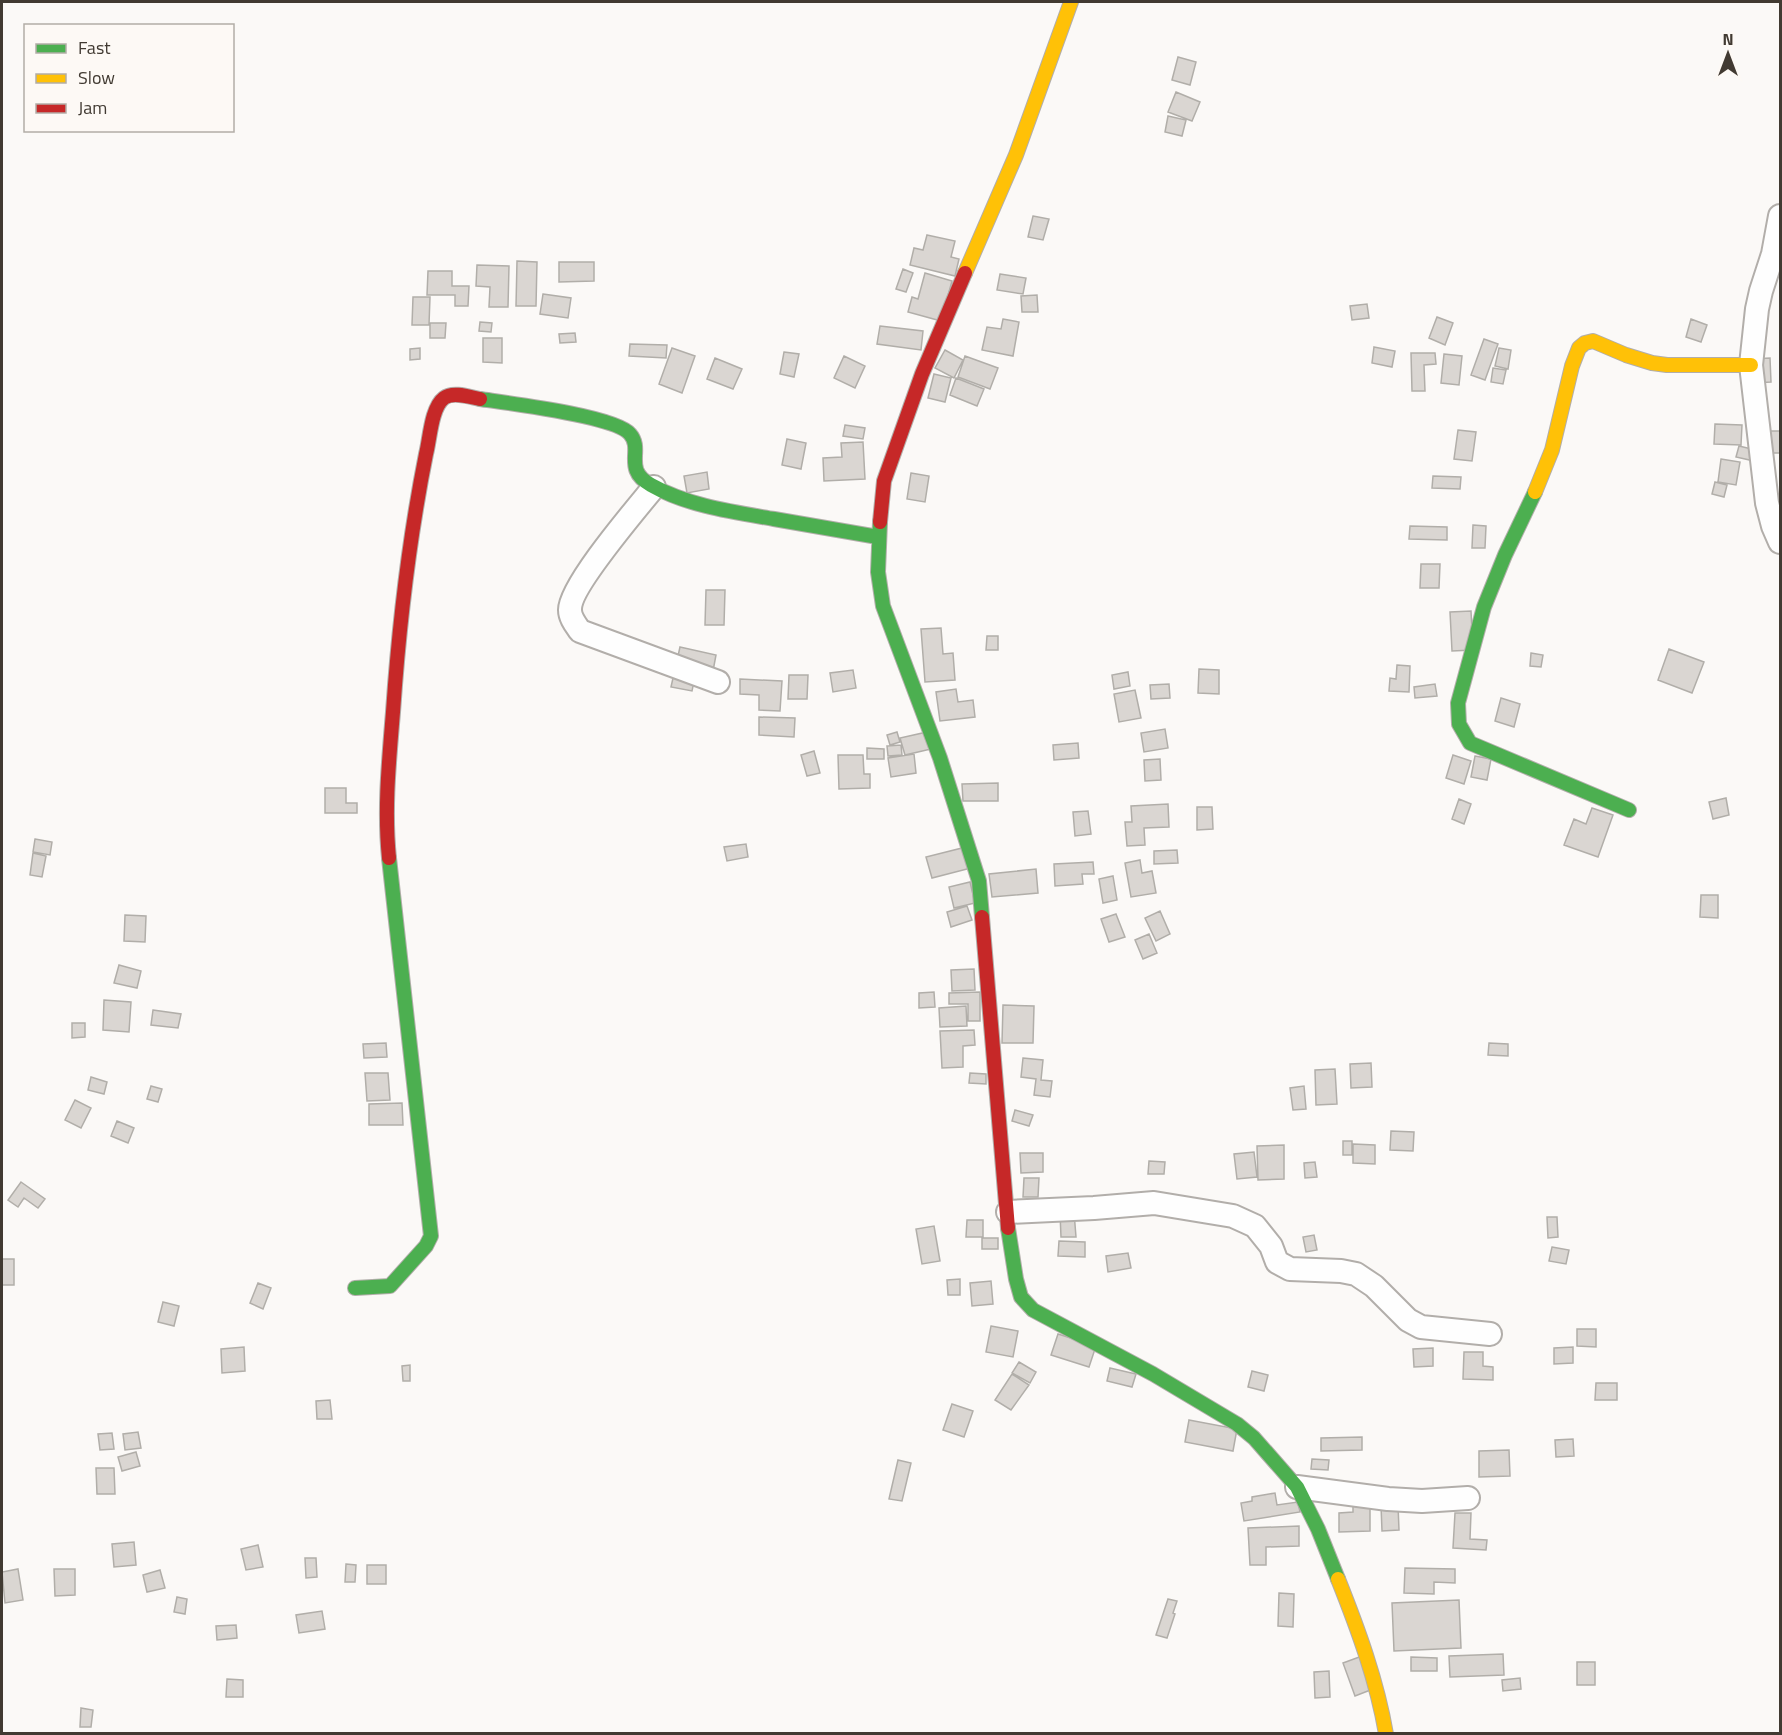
<svg xmlns="http://www.w3.org/2000/svg" width="1782" height="1735" font-family="'Titillium Web',sans-serif">
<rect width="100%" height="100%" fill="#fbf9f7"/>
<path fill="#dad6d2" stroke="#b1aea9" stroke-width="1.5" d="M1178,57l18,5 -6,23 -18,-5z
M1176,92l24,10 -8,19 -24,-9z
M1168,116l18,4 -4,16 -17,-4z
M1033,216l16,3 -6,21 -15,-3z
M927,235l28,6 -4,16 8,2 -4,17 -45,-11 4,-17 9,2z
M517,261l20,1 -1,44h-20z
M559,262h35v19l-35,1z
M477,265l32,1 -1,41h-19l1,-20 -14,-1z
M903,269l10,4 -7,19 -10,-3z
M428,271h24v15h17l-1,20h-13v-11h-28z
M925,273l27,8 -11,40 -33,-9 4,-15 6,2z
M1000,274l26,4 -3,16 -26,-4z
M543,294l28,4 -3,20 -28,-4z
M1037,295l1,17h-16l-1,-16z
M413,297h17l-1,28h-17z
M1367,304l2,14 -17,2 -2,-14z
M1437,317l16,6 -8,22 -16,-7z
M1003,319l16,3 -6,34 -31,-6 5,-23 14,2z
M1691,319l16,6 -6,17 -15,-5z
M480,322l12,1 -1,9 -12,-1z
M430,323h16l-1,15h-15z
M880,326l43,5 -2,19 -44,-6z
M575,333l1,9 -16,1 -1,-9z
M483,338h19v25l-19,-1z
M1484,339l14,5 -13,36 -14,-5z
M630,344l37,1 -1,13 -37,-2z
M1374,347l21,4 -3,16 -20,-4z
M420,348v11l-10,1v-11z
M672,348l23,8 -13,37 -23,-9z
M1499,348l12,2 -3,19 -13,-3z
M945,350l18,10 -9,18 -19,-10z
M784,352l15,2 -5,23 -14,-3z
M1411,353h24l1,11 -12,1 1,26h-13z
M1444,354l18,2 -3,29 -18,-2z
M844,356l21,10 -10,22 -21,-10z
M965,356l33,12 -8,21 -32,-12z
M715,358l27,11 -9,20 -26,-10z
M1770,358l1,24 -20,1v-24z
M1493,368l13,2 -3,14 -12,-2z
M934,374l17,4 -6,24 -17,-4z
M956,378l28,11 -7,17 -27,-11z
M1715,424l27,1 -1,20 -27,-1z
M845,425l20,3 -2,11 -20,-3z
M1458,430l18,2 -4,29 -18,-2z
M1763,431h17v22h-17z
M787,439l19,4 -5,26 -19,-4z
M863,442l2,37 -41,2 -1,-23 19,-1 -1,-14z
M1739,446l17,4 -2,11 -18,-4z
M1721,459l19,3 -4,23 -18,-3z
M707,472l2,17 -22,4 -3,-17z
M911,473l18,3 -4,26 -18,-3z
M1433,476l28,1 -1,12 -28,-1z
M1715,482l12,3 -3,12 -12,-3z
M1473,525l13,1 -1,22h-13z
M1410,526l37,1v13l-38,-1z
M1421,564h19l-1,24h-19z
M706,590h19l-1,35h-19z
M1471,611l2,39 -21,1 -2,-39z
M941,628l2,26 10,-1 2,27 -30,2 -4,-53z
M987,636h11v14h-12z
M680,647l36,8 -3,16 -16,-3 -5,23 -21,-4z
M1669,649l35,13 -12,31 -34,-13z
M1531,653l12,2 -2,12 -11,-1z
M1397,665l13,1 -1,26 -20,-1 1,-13 6,1z
M1199,669l20,1v24l-21,-1z
M853,670l3,18 -23,4 -3,-19z
M1128,672l2,14 -16,3 -2,-14z
M789,675h19l-1,24h-19z
M740,679l42,2 -2,30 -21,-1v-15l-19,-1z
M1169,684l1,14 -19,1 -1,-14z
M1435,684l2,12 -22,2 -1,-11z
M956,689l2,13 15,-2 2,17 -35,4 -4,-29z
M1135,690l6,28 -22,4 -5,-28z
M1501,698l19,6 -6,23 -19,-6z
M759,717l36,1 -1,19 -35,-2z
M1165,729l3,19 -24,4 -3,-19z
M897,732l3,10 -10,3 -3,-10z
M927,732l4,17 -26,6 -5,-17z
M1078,743l1,15 -25,2 -1,-15z
M901,745l1,10 -14,1 -1,-10z
M867,748l17,1v10h-17z
M814,751l6,22 -13,3 -6,-21z
M914,754l2,19 -25,4 -3,-19z
M838,755h25l1,19h6v14l-31,1z
M1453,755l18,6 -7,23 -18,-6z
M1475,756l16,3 -4,21 -16,-3z
M1160,759l1,21 -16,1 -1,-21z
M998,783v18h-35l-1,-17z
M325,788h21v15h11v10h-32z
M1726,798l3,17 -16,4 -4,-17z
M1459,799l12,5 -7,20 -12,-5z
M1168,804l1,23 -25,1 1,17 -18,1 -2,-24h7l-1,-16z
M1197,807h15l1,22 -16,1z
M1592,808l21,7 -15,42 -34,-12 10,-26 12,5z
M1088,811l3,23 -16,2 -2,-24z
M35,839l17,3 -2,13 -17,-3z
M746,844l2,13 -21,4 -3,-14z
M966,847l5,21 -39,10 -6,-21z
M1177,850l1,13 -24,1v-13z
M33,853l13,3 -4,21 -12,-2z
M1140,860l2,13 10,-2 4,22 -25,4 -6,-34z
M1093,862l1,12h-12l1,10 -28,2 -1,-22z
M1036,869l2,24 -46,4 -3,-23z
M1113,876l4,24 -14,3 -4,-24z
M970,882l5,21 -21,5 -5,-21z
M1701,895h17v23l-18,-1z
M967,906l5,14 -21,7 -4,-15z
M1160,911l10,23 -14,7 -11,-23z
M1116,914l9,23 -16,5 -8,-23z
M125,915l21,1 -1,26 -21,-1z
M1149,934l8,19 -14,6 -8,-19z
M119,965l22,6 -4,17 -23,-5z
M974,969l1,21 -23,1 -1,-21z
M934,992l1,15 -16,1v-15z
M980,992v29h-12v-17h-19v-11z
M104,1000l27,2 -2,30 -26,-2z
M1003,1005l31,1 -1,37h-31z
M966,1006l1,20 -27,1 -1,-19z
M153,1010l28,4 -3,14 -27,-3z
M72,1023h13v14l-13,1z
M974,1030l1,15 -12,1v21l-21,1 -2,-37z
M386,1043l1,14 -23,1 -1,-14z
M1489,1043l19,1v12l-20,-1z
M1023,1058l20,2 -2,20 11,1 -2,16 -16,-2 2,-16 -15,-2z
M1371,1063l1,24 -21,1 -1,-24z
M1335,1069l2,35 -21,1 -1,-35z
M365,1073h23l2,27 -23,1z
M970,1073l16,1v10l-17,-1z
M91,1077l16,5 -3,12 -16,-4z
M151,1086l11,3 -4,13 -11,-3z
M1304,1086l2,23 -13,1 -3,-22z
M75,1100l16,8 -10,20 -16,-8z
M402,1103l1,22h-34v-21z
M1015,1110l18,5 -4,11 -17,-5z
M117,1121l17,7 -6,15 -17,-7z
M1391,1131l23,1 -1,19 -23,-1z
M1343,1141h9v14h-9z
M1353,1144l22,1v19l-22,-1z
M1284,1145v34l-26,1 -1,-34z
M1254,1152l3,25 -20,2 -3,-25z
M1020,1153h23v19l-22,1z
M1149,1161l16,1 -1,12h-16z
M1315,1162l2,15 -12,1 -1,-15z
M1024,1178h15l-1,19h-15z
M21,1182l24,17 -7,9 -14,-10 -6,9 -10,-7z
M1074,1212l2,25h-15l-1,-24z
M1547,1217h10l1,20 -10,1z
M967,1220h16v18h15v11h-16v-12h-16z
M934,1226l6,35 -18,3 -6,-35z
M1314,1235l3,15 -11,2 -3,-15z
M1059,1241l26,1v15l-27,-1z
M1552,1247l17,3 -3,14 -17,-3z
M1128,1253l3,15 -23,4 -2,-16z
M2,1259h12v26h-12z
M960,1279v16h-12l-1,-15z
M991,1281l2,23 -21,2 -2,-23z
M258,1283l13,5 -8,21 -13,-6z
M163,1302l16,4 -5,20 -16,-4z
M991,1326l27,5 -5,26 -27,-5z
M1577,1329h19v18l-19,-1z
M1058,1334l38,12 -7,21 -38,-12z
M244,1347l1,24 -23,2 -1,-24z
M1573,1347v16l-19,1v-16z
M1433,1348v18l-19,1 -1,-18z
M1464,1352h19v14l10,1v13l-30,-1z
M1019,1362l17,10 -6,11 -18,-10z
M410,1365v16h-7l-1,-15z
M1110,1368l26,6 -4,13 -25,-6z
M1252,1371l16,4 -4,16 -16,-4z
M1012,1374l17,11 -18,25 -16,-10z
M1596,1383h21v17h-22z
M330,1400l2,19h-15l-1,-18z
M952,1404l21,7 -9,26 -21,-7z
M1189,1420l48,9 -4,22 -48,-9z
M138,1432l3,16 -16,2 -2,-16z
M112,1433l2,16 -14,1 -2,-16z
M1362,1437v13l-41,1v-13z
M1573,1439l1,17 -18,1 -1,-17z
M1509,1450l1,26 -31,1v-26z
M136,1452l4,14 -18,5 -4,-14z
M1312,1459l17,1 -1,10 -17,-1z
M898,1460l13,3 -9,38 -13,-2z
M96,1468h18l1,26h-18z
M1275,1493l2,12 21,-3 2,10 -56,9 -3,-18 11,-2v-4z
M1353,1501h17v30l-31,1v-19l14,-1z
M1381,1505h17l1,25 -17,1z
M1455,1513h16l-1,26 17,1 -1,10 -33,-2z
M1299,1526v20l-33,1v18h-16l-2,-37z
M134,1542l2,23 -22,2 -2,-23z
M258,1545l5,22 -17,3 -5,-21z
M305,1558h11l1,19 -11,1z
M346,1564l10,1 -1,17h-10z
M367,1565h19v19h-19z
M1405,1568l50,1v14l-21,-1v12l-30,-1z
M18,1569l5,31 -18,3 -3,-31z
M54,1569h21v26l-20,1z
M160,1570l5,18 -18,4 -4,-17z
M1279,1593l15,1 -1,33 -15,-1z
M177,1597l10,2 -2,15 -11,-2z
M1168,1599l9,2 -4,12 2,1 -8,24 -11,-3z
M1459,1600l2,48 -67,3 -2,-48z
M322,1611l3,18 -26,4 -3,-18z
M236,1625l1,13 -20,2 -1,-14z
M1503,1654l1,21 -54,2 -1,-21z
M1362,1656l11,33 -18,7 -12,-33z
M1411,1657l26,1v13h-26z
M1577,1662h18v23h-18z
M1329,1671l1,26 -15,1 -1,-26z
M1520,1678l1,11 -18,2 -1,-11z
M227,1679l16,1v17h-17z
M81,1708l12,2 -2,17h-11z"/>
<g fill="none" stroke-linecap="round" stroke-linejoin="round">
<g stroke="#b2aeaa" stroke-width="26">
<path id="street" d="M1780,216l-7,38 -12,37 -4,18 -6,56 16,138 6,23 7,16
M654,487c-17,21 -85,100 -84,123 0,8 6,15 10,21l138,51
M1008,1212l86,-4 60,-5 79,13 22,10 16,20 6,16 13,7 51,2 15,3 18,12 34,34 13,7 69,7
M1297,1487l91,12 34,2 46,-3"/>
</g>
<g stroke="#b2aeaa" stroke-width="16">
<path id="fast" d="M480,399c27,4 135,17 150,35 14,16 -8,35 21,51 37,21 82,27 123,34 35,6 69,12 104,18
M1535,492l-30,63 -21,52 -26,96 1,21 11,19 159,67
M880,522l-2,50 5,34 57,152 39,123 3,36
M1008,1228l8,51 5,18 12,13 120,64 84,50 17,14 43,49 21,42 20,50
M355,1288l35,-2 36,-40 5,-10 -42,-378"/>
</g>
<g stroke="#b2aeaa" stroke-width="16">
<path id="slow" d="M965,273l51,-118 55,-153
M1535,492l17,-42 20,-84 7,-18 6,-5 8,-2 33,14 26,8 15,2h84
M1338,1579c20,50 39,102 48,155"/>
</g>
<g stroke="#b2aeaa" stroke-width="16">
<path id="jam" d="M880,522l4,-41 38,-107 43,-101
M389,858c-5,-49 0,-97 4,-146 6,-87 16,-173 33,-258 4,-15 5,-46 18,-56 9,-7 26,-1 36,1
M982,917l26,311"/>
</g>
<use href="#street" stroke="#fefefe" stroke-width="22"/>
<use href="#fast" stroke="#4caf50" stroke-width="14"/>
<use href="#slow" stroke="#ffc107" stroke-width="14"/>
<use href="#jam" stroke="#c62828" stroke-width="14"/>
</g>
<rect width="1782" height="1735" fill="none" stroke="#413a32" stroke-width="6"/>
<rect x="24" y="24" width="210" height="108" fill="#fdf9f5" stroke="#b2ada7" stroke-width="1.5"/>
<rect x="36" y="44" width="30" height="9" fill="#4caf50" stroke="#b2ada7" stroke-width="1.5"/>
<text x="78" y="54" font-size="18" fill="#413a32">Fast</text>
<rect x="36" y="74" width="30" height="9" fill="#ffc107" stroke="#b2ada7" stroke-width="1.5"/>
<text x="78" y="84" font-size="18" fill="#413a32">Slow</text>
<rect x="36" y="104" width="30" height="9" fill="#c62828" stroke="#b2ada7" stroke-width="1.5"/>
<text x="78" y="114" font-size="18" fill="#413a32">Jam</text>
<g transform="translate(1728 54)" stroke="#fdf9f5" stroke-width="4.5" paint-order="stroke">
<path d="M0-4.5L10 22L0 15L-10 22Z" fill="#413a32"/>
<text y="-9" font-size="16" font-weight="bold" text-anchor="middle" fill="#413a32">N</text>
</g>
</svg>
